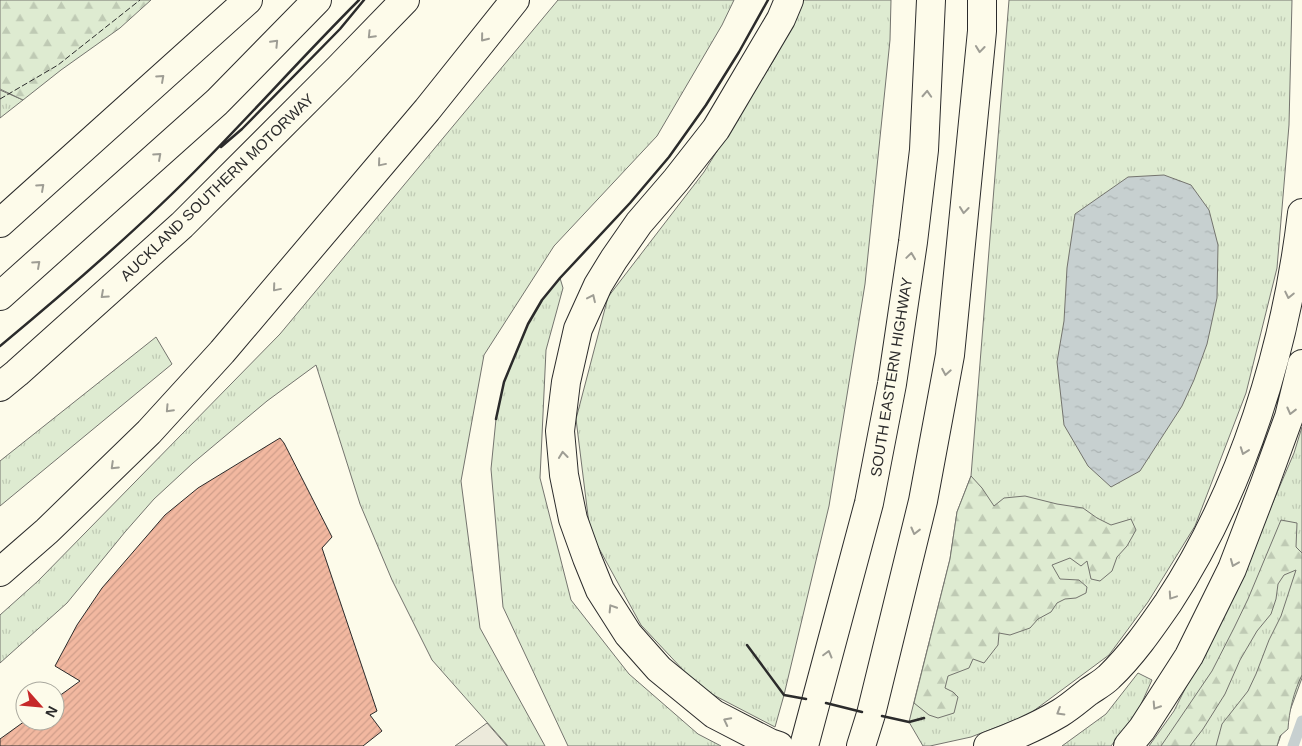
<svg xmlns="http://www.w3.org/2000/svg" width="1302" height="746" font-family="Arial,sans-serif">
<defs>
<pattern id="grass-tufts" width="24" height="20" patternUnits="userSpaceOnUse" patternTransform="scale(1.25)"><rect width="24" height="20" fill="#deebd1"/><path d="M3 7l-1-3M5 7V3M7 7l1-3M15 17l-1-3M17 17v-4M19 17l1-3" fill="none" stroke="#bfcab4"/></pattern>
<pattern id="forest-firs" width="22" height="20" patternUnits="userSpaceOnUse" patternTransform="scale(1.25)"><rect width="22" height="20" fill="#deebd1"/><path d="M5 1l3.5 6h-7zM16 11l3.5 6h-7z" fill="#bfcab4"/></pattern>
<pattern id="water-ripples" width="26" height="14" patternUnits="userSpaceOnUse" patternTransform="scale(1.25)"><rect width="26" height="14" fill="#c7d0d0"/><path d="M2 4q2-2 4 0t4 0M15 11q2-2 4 0t4 0" fill="none" stroke="#abb3b3"/></pattern>
<pattern id="building-hatch" width="6" height="6" patternUnits="userSpaceOnUse" patternTransform="scale(1.25)"><rect width="6" height="6" fill="#f2b8a0"/><path d="M-1 1l2-2M0 6l6-6M5 7l2-2" fill="none" stroke="#d09e8a"/></pattern>
</defs>
<rect width="100%" height="100%" fill="#fdfbea"/>
<path fill="url(#grass-tufts)" stroke="#74746e" d="M558,0h176l-12,25 -65,111 -103,110 -70,109 -23,126 19,147 65,118h-37l-76,-86 -40,-80 -32,-76 -44,-139 -49,36 -74,62 -39,36 -29,33 -58,71 -67,60v-48l38,-34 242,-247z
M803,0h88l-1,40 -25,244 -36,222 -45,189 -9,32 -75,-39 -59,-63 -51,-93 -14,-113 32,-122 96,-125 71,-114z
M1009,0h283l-3,125 -12,143 -31,125 -51,133 -47,76 -39,53 -81,60 -57,22 -41,9h-7l-14,-24 41,-163 7,-47 14,-36z
M0,90l23,10 -23,18z
M560,278l3,10 -17,62 -6,128 31,122 58,74 69,60 23,12h-153l-65,-139 -12,-138 5,-50 8,-37 24,-58 14,-24z
M156,337l16,27 -172,142v-45z
M1302,427v251l-25,68h-128l25,-35 66,-132 54,-126z
M1138,673l14,7 -14,31 -27,35h-49l44,-32z"/>
<path fill="url(#forest-firs)" stroke="#74746e" d="M0,0h151l-31,28 -59,42 -38,30 -23,-11z
M971,476l11,12 12,18 10,-8 21,-2 32,8 26,4 14,10 14,7 20,-6 5,11 -9,16 -10,11 -5,14 -12,10 -9,-2 -4,-18 -6,5 -11,-8 -18,7 8,14 19,1 8,7 -1,6 -10,5 -11,1 -8,4 -6,9 -13,7 -8,9 -20,7 -11,-2 -1,12 -14,18 -11,-4 -4,9 -21,8 -3,12 8,4 5,5 -4,16 -16,5 -9,-3 -15,-12 36,-144 7,-47z
M1281,520l16,3 -1,24 6,6v122c-8,16 -13,36 -14,54l-8,7 -3,10h-61l6,-22 26,-33 8,-17 13,-34 12,-24 15,-46 -12,5 -6,9 -2,15 -5,15 -14,17 -17,29 -15,34 -22,35 -13,17h-29l51,-75 22,-43 14,-29z"/>
<path fill="#eceadb" stroke="#74746e" d="M487,723l20,23h-52z"/>
<path fill="url(#water-ripples)" stroke="#74746e" d="M1164,175l27,10 18,25 9,35 -1,53 -10,46 -13,36 -12,26 -42,65 -29,16 -23,-21 -24,-41 -7,-63 7,-41 3,-53 8,-54 53,-37z"/>
<g fill="none" stroke-linecap="round" stroke-linejoin="round">
<path stroke="#c7d0d0" stroke-width="11" d="M1293,746l9,-25"/>
</g>
<path fill="url(#building-hatch)" stroke="#2b2b2b" d="M280,438l4,5 48,94 -10,11 55,163 -7,4 12,16 -19,15h-363v-7l25,-18h30v-22l25,-18 -25,-15 22,-41 25,-37 63,-73 33,-27z"/>
<g fill="none" stroke-linecap="round" stroke-linejoin="round">
<g stroke="#2b2b2b" stroke-width="30">
<path id="primary" d="M804,746l65,-243 23,-119 21,-142 11,-92 7,-150
M861,746l10,-32 52,-213 27,-146 32,-324v-31"/>
</g>
<g stroke="#2b2b2b" stroke-width="30">
<path id="highway" d="M0,223l248,-223
M0,296l217,-194 100,-102
M0,387l17,-14 165,-148 157,-157 66,-68
M0,572l47,-41 102,-99 73,-80 205,-242 88,-110
M779,746l-9,-3 -56,-29 -55,-45 -31,-35 -28,-44 -13,-32 -14,-39 -9,-44 -4,-44 6,-49 12,-53 20,-44 16,-26 25,-36 37,-43 40,-51 65,-110 8,-19
M988,746c25,-9 50,-20 72,-33 10,-6 19,-14 28,-21 7,-5 15,-9 21,-15 23,-22 41,-48 59,-74 75,-114 118,-255 134,-390
M1128,746l14,-17 47,-73 43,-87 33,-86 24,-66 13,-53"/>
</g>
<use href="#primary" stroke="#fdfbea" stroke-width="28"/>
<use href="#highway" stroke="#fdfbea" stroke-width="28"/>
<path stroke="#2b2b2b" stroke-width="1" stroke-dasharray="6 2.5" stroke-linecap="butt" d="M0,99l58,-34 82,-65"/>
<path stroke="#2b2b2b" stroke-width="2.5" d="M221,147l21,-18 98,-100 24,-29
M0,346c70,-58 141,-119 205,-185 52,-53 101,-108 154,-161
M496,419l8,-37 24,-58 14,-24 18,-22 70,-75 39,-46 37,-52 33,-53 29,-52
M747,645l37,50 22,4
M826,703l36,9
M882,716l27,6 15,-4"/>
</g>
<defs><path id="oneway-chevron" d="M-2-3.5L2.5 0L-2 3.5" fill="none" stroke-width="1.6" stroke-linecap="round" stroke-linejoin="round" transform="scale(1.25)"/></defs>
<g stroke="#9e9d94">
<use href="#oneway-chevron" transform="translate(371 35) rotate(134)"/>
<use href="#oneway-chevron" transform="translate(484 38) rotate(129)"/>
<use href="#oneway-chevron" transform="translate(275 43) rotate(-46)"/>
<use href="#oneway-chevron" transform="translate(980 49) rotate(96)"/>
<use href="#oneway-chevron" transform="translate(161 78) rotate(-42)"/>
<use href="#oneway-chevron" transform="translate(927 94) rotate(-87)"/>
<use href="#oneway-chevron" transform="translate(158 156) rotate(-42)"/>
<use href="#oneway-chevron" transform="translate(381 163) rotate(130)"/>
<use href="#oneway-chevron" transform="translate(41 187) rotate(-42)"/>
<use href="#oneway-chevron" transform="translate(964 210) rotate(96)"/>
<use href="#oneway-chevron" transform="translate(911 256) rotate(-82)"/>
<use href="#oneway-chevron" transform="translate(37 264) rotate(-42)"/>
<use href="#oneway-chevron" transform="translate(276 288) rotate(130)"/>
<use href="#oneway-chevron" transform="translate(104 295) rotate(138)"/>
<use href="#oneway-chevron" transform="translate(1289 295) rotate(102)"/>
<use href="#oneway-chevron" transform="translate(592 298) rotate(-65)"/>
<use href="#oneway-chevron" transform="translate(946 372) rotate(100)"/>
<use href="#oneway-chevron" transform="translate(169 409) rotate(133)"/>
<use href="#oneway-chevron" transform="translate(1291 411) rotate(104)"/>
<use href="#oneway-chevron" transform="translate(1244 451) rotate(110)"/>
<use href="#oneway-chevron" transform="translate(563 455) rotate(-96)"/>
<use href="#oneway-chevron" transform="translate(114 466) rotate(136)"/>
<use href="#oneway-chevron" transform="translate(915 531) rotate(104)"/>
<use href="#oneway-chevron" transform="translate(1234 563) rotate(112)"/>
<use href="#oneway-chevron" transform="translate(1172 596) rotate(124)"/>
<use href="#oneway-chevron" transform="translate(612 608) rotate(-122)"/>
<use href="#oneway-chevron" transform="translate(828 654) rotate(-75)"/>
<use href="#oneway-chevron" transform="translate(1156 706) rotate(123)"/>
<use href="#oneway-chevron" transform="translate(1060 712) rotate(149)"/>
<use href="#oneway-chevron" transform="translate(727 721) rotate(-153)"/>
</g>
<g text-anchor="middle" dominant-baseline="central" stroke-width="4" stroke-linejoin="round" paint-order="stroke">
<g font-size="15" fill="#2b2b2b" stroke="#fdfbea">
<text transform="translate(217 187) rotate(-44)">AUCKLAND SOUTHERN MOTORWAY</text>
<text transform="translate(891 377) rotate(-81)">SOUTH EASTERN HIGHWAY</text>
</g>
</g>
<g transform="translate(40 706) rotate(117)"><circle r="24" fill="#fdfbea" stroke="#a9a89e"/>
<path d="M0-4L9 19L0 12L-9 19Z" fill="#c62828"/>
<text y="-8" font-size="14" font-weight="bold" text-anchor="middle" fill="#2b2b2b">N</text>
</g>
</svg>
